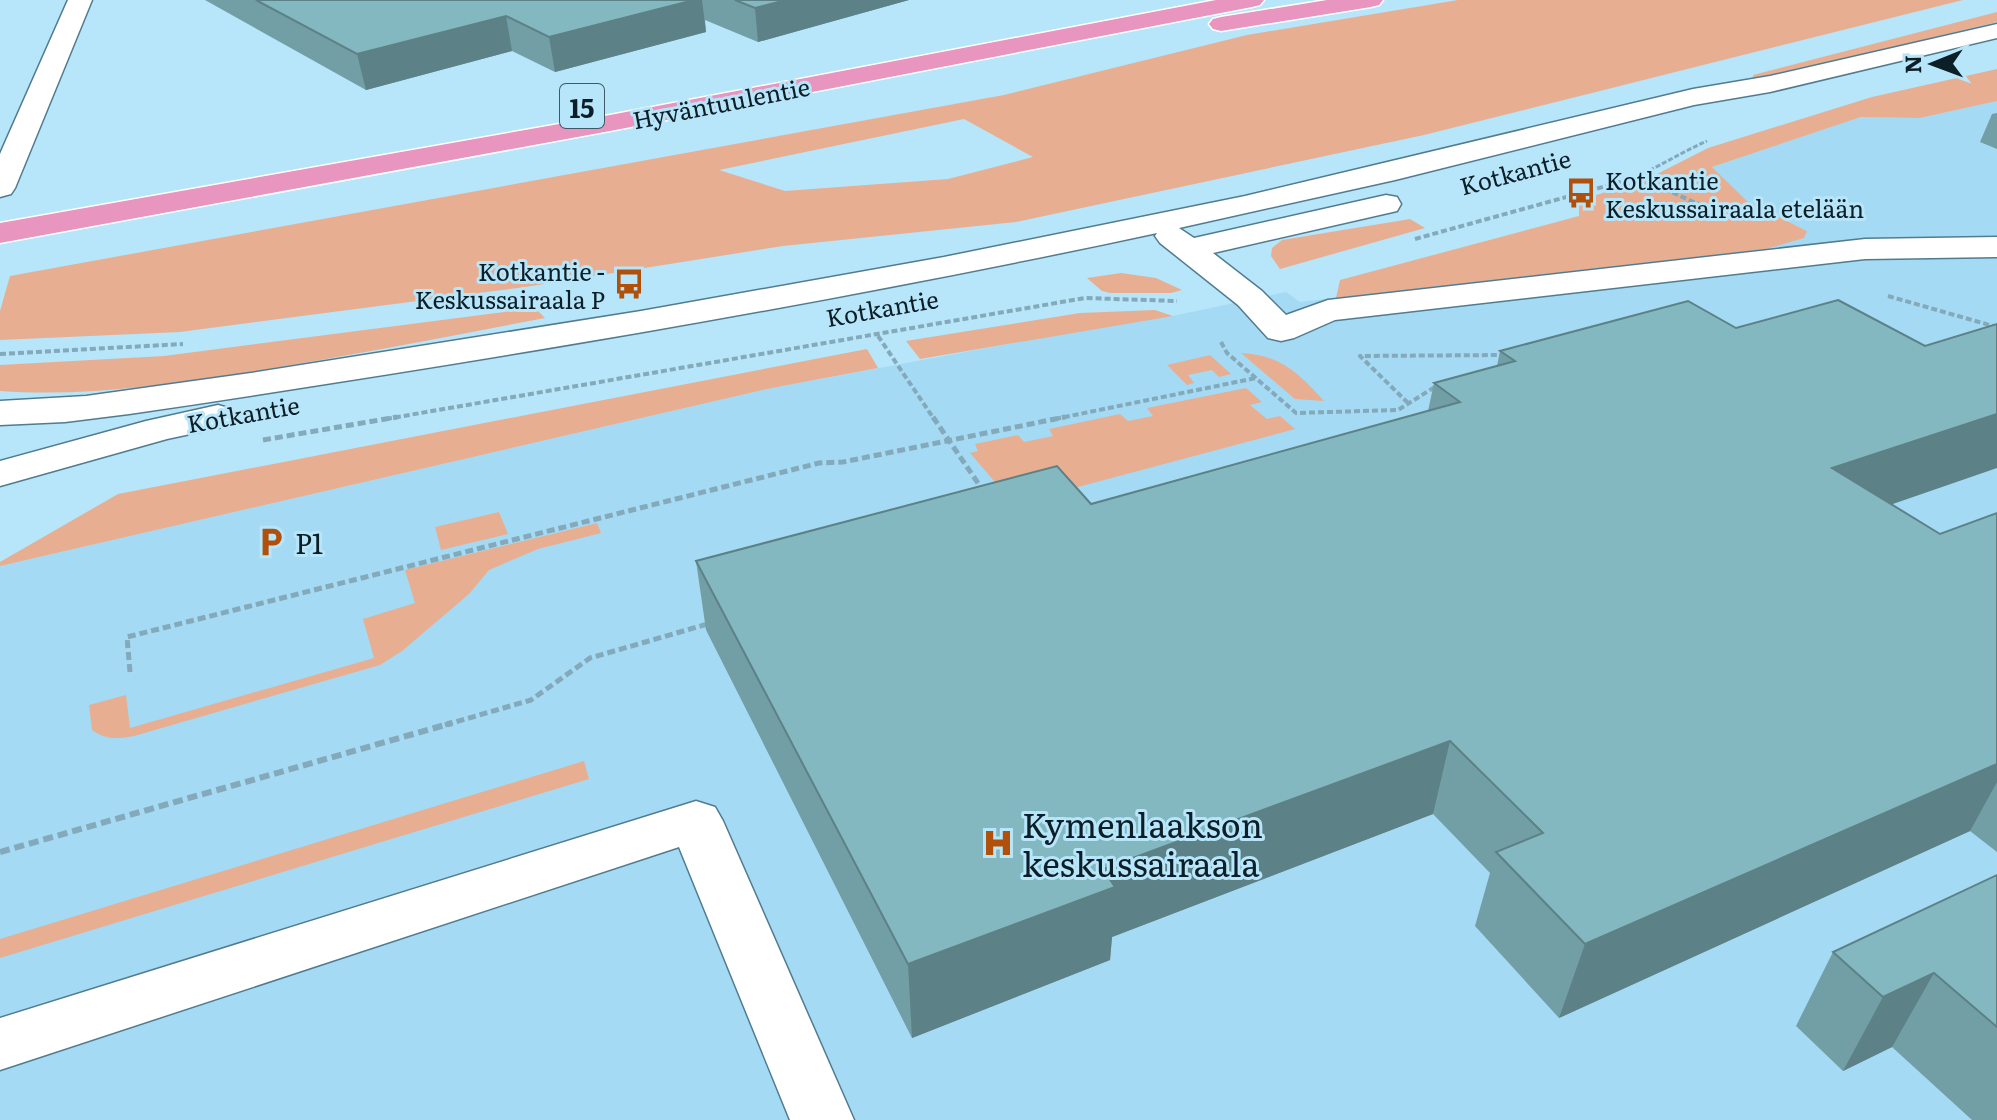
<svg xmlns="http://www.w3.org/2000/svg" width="1997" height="1120" font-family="Literata,serif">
<rect width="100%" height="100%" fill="#b7e5fa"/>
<path fill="#a4daf3" d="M1997,101v1019h-1997v-554l772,-178 355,-66 46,-6 113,-24 14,10 466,-53 41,-18 -60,-30 -35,-34 149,-50 59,1z"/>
<path fill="#e8ae91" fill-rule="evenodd" d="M1458,0h505l-539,135 -408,87 -233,24 -258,41 -345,45 -180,8v-29l10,-35 994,-181 243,-60zM964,119l69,38 -85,22 -163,12 -66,-21z
M1997,12v10l-244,59v-6z
M1997,69v32l-77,17 -59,-1 -149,50 35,34 60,30 -3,7 -38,11 -430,49 4,-18 239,-64v-15l76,-26 53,-27 164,-51z
M1410,219l15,9 -145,41 -9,-13 1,-8 10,-8z
M1121,273l35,5 26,12 -11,3h-61l-8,-2 -15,-13z
M535,308l10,10c-100,19 -201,39 -301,55 -81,12 -162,24 -244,18v-26l164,-9z
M1155,310l18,6 -253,43 -14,-18 174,-28z
M867,349l11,19 -106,20 -772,178v-4l118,-68z
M1241,353c40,2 57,20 83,48l-29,-2z
M1210,355l21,19 -12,3 -7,-7 -24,5 6,8 -7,2 -20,-20z
M1246,388l16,14 -12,3 17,14 13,-3 15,13 -281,75 -44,-51 8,-2 -3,-7 43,-9 6,7 29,-6 -4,-7 71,-15 8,7 25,-5 -6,-8z
M499,512l9,22 -67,16 -6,-23z
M597,523l4,10 -63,16 -49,21 -20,24 -67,57 -22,14 -246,71c-16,3 -28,4 -42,-6l-3,-25 37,-10 4,33 244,-70 -11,-39 52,-16 -10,-33z
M584,761l5,18 -589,179v-19z"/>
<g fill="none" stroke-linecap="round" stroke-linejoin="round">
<g stroke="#517c8f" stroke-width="3">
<path id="minor" d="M68,0h24l-77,188 -4,6 -11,3v-43z
M1997,24v14l-227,54 -76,13 -299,75 -216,48 15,10 192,-43 11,2 4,7 -4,7 -184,42 49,38 24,24 42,-15 537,-61 132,-2v20l-132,2 -530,61 -41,18 -13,3 -13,-3 -30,-33 -78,-62 -5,-7 2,-3c-340,73 -684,130 -1028,181l-64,8 -65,3v-24l86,-5 165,-23 390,-62 303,-54 301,-61 448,-107 77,-13z
M218,405l14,4 5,8 -5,8 -65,14 -167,47v-25l146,-40z
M696,801l19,6 8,14 131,299h-64l-111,-273 -679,223v-52z"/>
</g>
<g stroke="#fff" stroke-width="3">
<path id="highway" d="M1216,0h48l-4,5 -8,2 -642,124 -610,112v-20l610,-108z
M1327,0h56l-4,5 -8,2 -150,24 -8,-2 -4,-5 4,-5 8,-2z"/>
</g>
<path stroke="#83a9ba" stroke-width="3" stroke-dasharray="5 2" stroke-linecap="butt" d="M1639,177l13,6
M1617,183c30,-8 60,-29 90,-42"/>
<path stroke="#83a9ba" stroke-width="4" stroke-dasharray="6 3" stroke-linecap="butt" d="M1648,181l80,37
M1415,239l209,-58
M1888,296l105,30
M878,336l56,83
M1221,342l6,11 69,60 102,-3 40,-25
M0,354l183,-10
M1408,403l-48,-47 144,-1
M386,419l699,-121 92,3
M1055,419l201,-41"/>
<path stroke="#83a9ba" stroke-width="5" stroke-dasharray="8 4" stroke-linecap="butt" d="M933,417l49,72
M263,440l134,-23
M130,672l-3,-35 692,-174 24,-1 222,-45
M445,725l86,-25 59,-42 121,-35"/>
<path stroke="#83a9ba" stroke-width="6" stroke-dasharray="10 5" stroke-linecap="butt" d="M0,852l452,-129"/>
<use href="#minor" fill="#fff" fill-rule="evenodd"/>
<use href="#highway" fill="#e895c0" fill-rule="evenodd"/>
</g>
<path fill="#729ea5" d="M205,0h704l-151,42 -53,-22 1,12 -151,40 -43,-21 -146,39z
M1997,113v36l-17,-7 12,-28z
M1500,351l392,154 48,29 57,-21v339l-27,-21 -411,187 -84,-92 15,-53 -57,-59 -321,123 -2,23 -198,78 -206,-408 -10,-69 395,-57 337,-93 6,-28 63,-17z
M1997,875v245h-25l-80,-73 -49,24 -47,-45 37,-74z"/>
<path fill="#5c8186" d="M694,0h8l4,32 -151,40 -6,-35z
M786,0h123l-151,42 -3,-34z
M506,16l6,35 -146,39 -9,-36z
M1997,414v54l-191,66 26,-66z
M1450,741l-17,73 -321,123 -2,23 -198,78 -4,-74 195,-95z
M1997,764v18l-27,49 -411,187 26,-74z
M1934,973l-42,74 -49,24 40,-74z"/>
<path fill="#84b8c0" stroke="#5c8186" stroke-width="2" d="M256,0h438l-145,37 -43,-21 -149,38z
M735,0h51l-31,8z
M1838,300l87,46 72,-22v90l-165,54 108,66 57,-21v251l-412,180 -89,-92 47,-19 -93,-92 -347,128 12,18 -207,77 -212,-403 361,-95 34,38 369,-102 -26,-19 81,-22 -15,-10 188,-50 48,27z
M1997,875v152l-63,-54 -51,24 -50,-45z"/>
<defs>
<g id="bus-bare" transform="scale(2.4)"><path d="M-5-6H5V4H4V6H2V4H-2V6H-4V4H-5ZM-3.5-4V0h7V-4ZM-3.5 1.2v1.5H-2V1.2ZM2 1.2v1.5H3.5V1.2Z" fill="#b0500b" stroke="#b7e5fa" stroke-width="2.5" paint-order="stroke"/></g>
<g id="parking-bare" transform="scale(2.4)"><path d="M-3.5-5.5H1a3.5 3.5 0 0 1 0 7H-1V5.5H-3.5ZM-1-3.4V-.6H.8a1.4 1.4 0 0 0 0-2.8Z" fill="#b0500b" stroke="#b7e5fa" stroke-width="2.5" paint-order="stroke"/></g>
<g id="hospital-bare" transform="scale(2.4)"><path d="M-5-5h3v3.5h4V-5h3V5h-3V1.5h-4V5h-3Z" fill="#b0500b" stroke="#b7e5fa" stroke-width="2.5" paint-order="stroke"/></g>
</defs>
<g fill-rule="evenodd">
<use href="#bus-bare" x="1581" y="193"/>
<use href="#bus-bare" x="629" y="284"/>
<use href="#parking-bare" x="271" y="542"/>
<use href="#hospital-bare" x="998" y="843"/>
</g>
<g text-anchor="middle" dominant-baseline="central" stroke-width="6" stroke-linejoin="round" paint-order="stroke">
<g font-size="24" fill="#0c1e26" stroke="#b7e5fa">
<text transform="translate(721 102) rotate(-11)">Hyväntuulentie</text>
<text transform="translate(1515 171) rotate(-15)">Kotkantie</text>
<text transform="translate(882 307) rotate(-10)">Kotkantie</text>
<text transform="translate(243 413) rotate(-10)">Kotkantie</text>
</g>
<g font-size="24" fill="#0c1e26" stroke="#b7e5fa" text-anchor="start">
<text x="1605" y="179">Kotkantie<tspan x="1605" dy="28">Keskussairaala etelään</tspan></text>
<text x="605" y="270" text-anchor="end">Kotkantie -<tspan x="605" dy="28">Keskussairaala P</tspan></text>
</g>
<rect fill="#b7e5fa" stroke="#3f5a66" stroke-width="2" x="560" y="84" width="44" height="44" rx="6"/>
<g font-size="26" font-weight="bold" fill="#0c1e26">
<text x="582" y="106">15</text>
</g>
<g font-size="28" fill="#0c1e26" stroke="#b7e5fa" text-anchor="start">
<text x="295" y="542">P1</text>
</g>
<g font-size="34" fill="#0c1e26" stroke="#b7e5fa" text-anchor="start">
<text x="1022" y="823">Kymenlaakson<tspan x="1022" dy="39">keskussairaala</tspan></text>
</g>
</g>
<g transform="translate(1933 64) rotate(269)" stroke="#b7e5fa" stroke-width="6" paint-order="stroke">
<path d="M0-6L14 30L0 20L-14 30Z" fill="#0c1e26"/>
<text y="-12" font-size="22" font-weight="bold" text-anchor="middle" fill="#0c1e26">N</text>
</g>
</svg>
